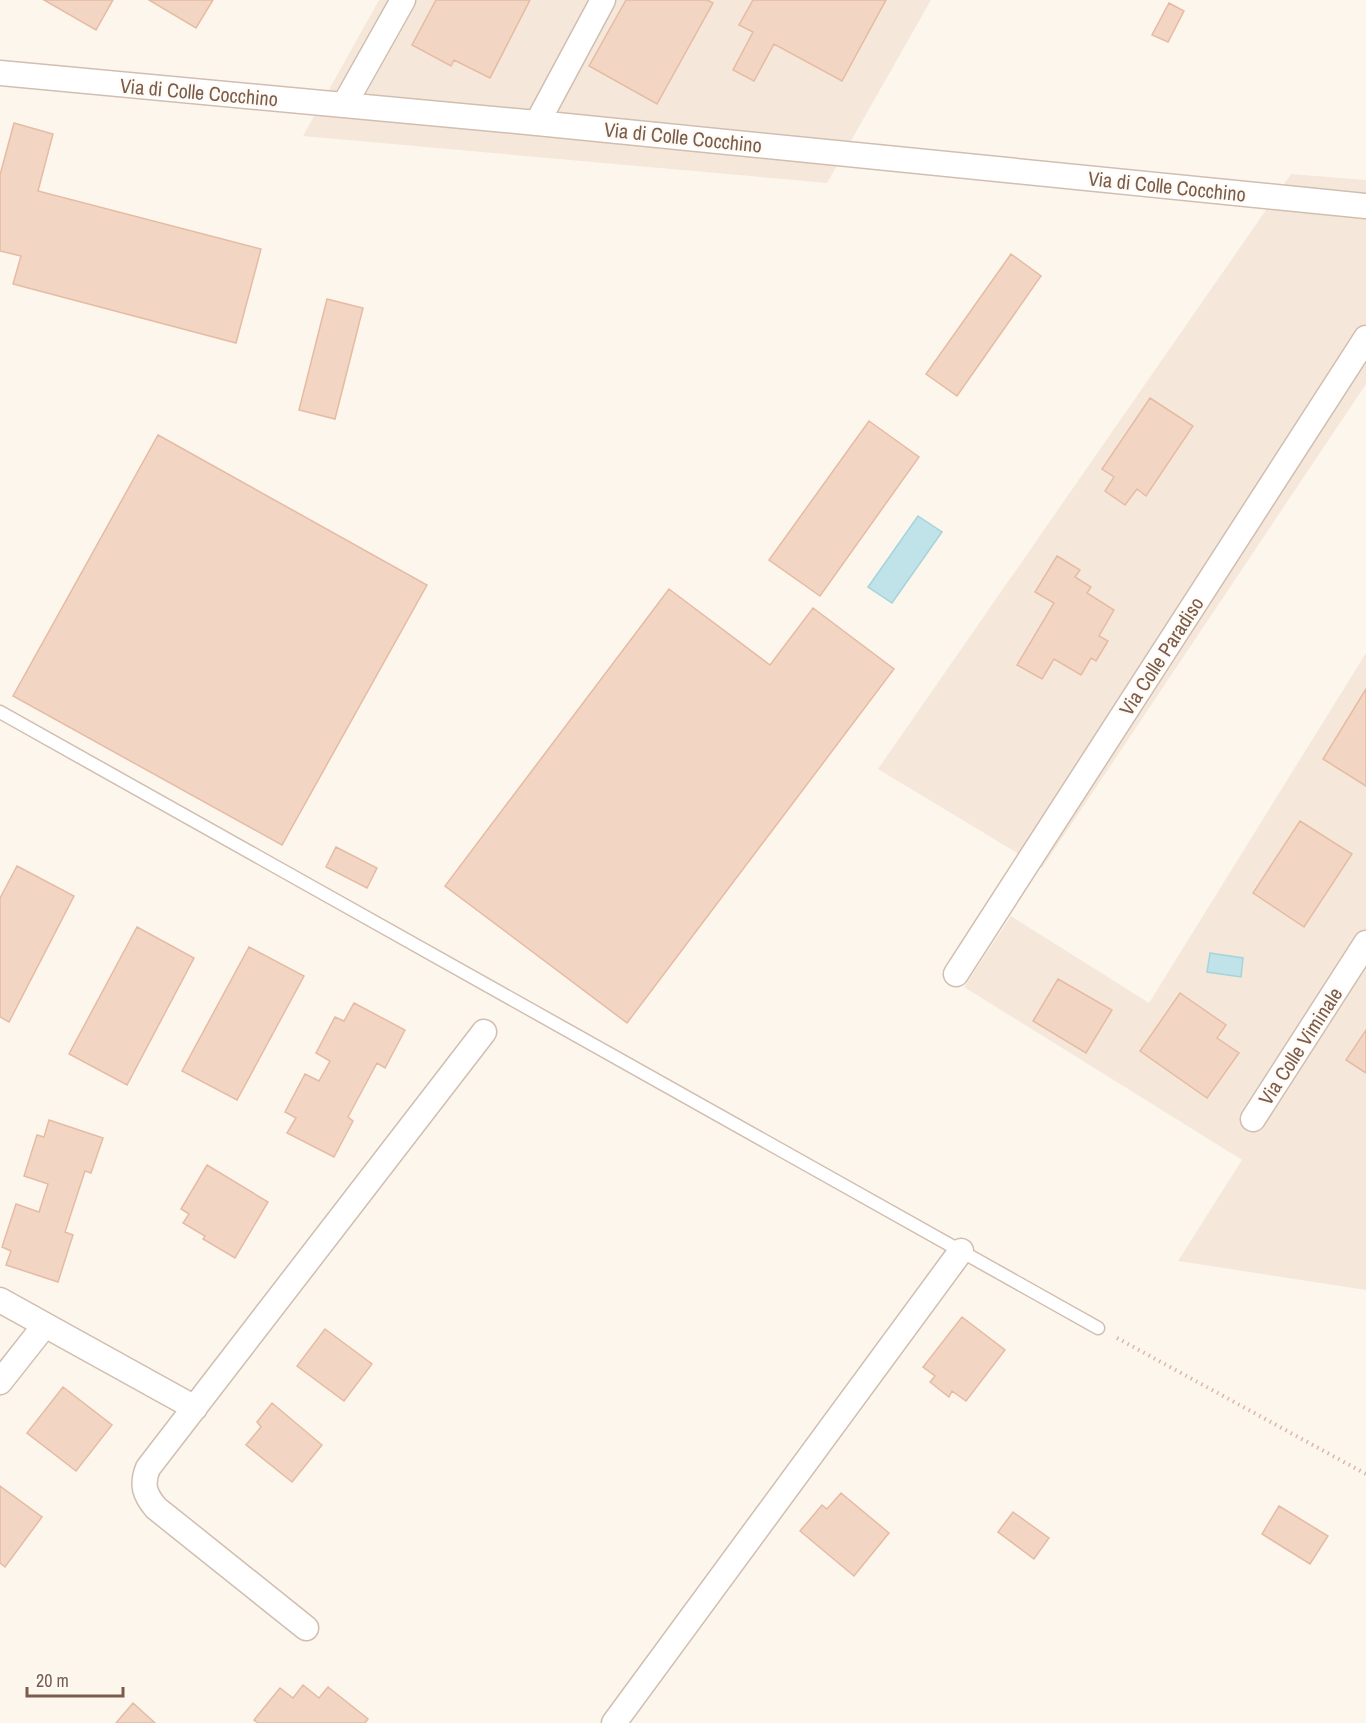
<svg xmlns="http://www.w3.org/2000/svg" width="1366" height="1723" font-family="'Archivo Narrow',sans-serif">
<rect width="100%" height="100%" fill="#fdf6ec"/>
<path fill="#f5e8da" d="M379,0h552l-104,183 -524,-47z
M1291,174l75,6v204l-324,484 -164,-99z
M1366,653v637l-188,-29 64,-101 -278,-173 47,-71 138,87z"/>
<path fill="#bfe3e8" stroke="#a5d3da" stroke-width="1.5" d="M918,516l24,16 -50,71 -24,-16z
M1210,953l33,5 -2,19 -34,-5z"/>
<path fill="#f3d5c3" stroke="#e6bba3" stroke-width="1.5" d="M44,0h69l-17,30z
M149,0h64l-17,28z
M436,0h94l-40,78 -36,-18 -3,6 -39,-21z
M626,0h81l6,3 -56,101 -68,-38z
M753,0h133l-44,81 -68,-37 -20,37 -21,-11 20,-38 -14,-7z
M1169,3l15,8 -16,31 -16,-7z
M14,123l39,11 -15,57 223,58 -25,94 -223,-59 8,-28 -21,-5v-76z
M1011,254l30,22 -84,120 -31,-22z
M327,299l36,9 -28,111 -36,-9z
M1150,398l43,28 -47,70 -9,-7 -12,16 -20,-14 9,-14 -12,-8z
M869,421l50,36 -99,139 -51,-36z
M158,435l269,150 -145,260 -269,-149z
M1057,556l23,14 -5,7 16,10 -4,6 27,17 -15,26 9,5 -12,20 -5,-3 -10,17 -27,-16 -12,20 -25,-14 37,-62 -19,-11z
M669,589l101,76 43,-57 81,61 -267,354 -182,-137z
M1366,689v97l-43,-27z
M1300,821l52,33 -48,73 -51,-34z
M336,847l41,21 -10,20 -41,-21z
M17,866l57,30 -65,126 -9,-5v-119z
M137,927l57,31 -67,127 -58,-31z
M249,947l55,29 -67,124 -55,-29z
M1058,979l54,31 -26,43 -53,-32z
M1180,993l46,32 -9,13 22,15 -32,45 -67,-47z
M354,1003l51,27 -20,38 -8,-5 -29,54 5,4 -19,36 -47,-24 9,-15 -11,-6 20,-38 14,7 11,-20 -14,-8 19,-36 9,4z
M1366,1030v43l-20,-13z
M49,1120l54,18 -12,35 -6,-2 -20,61 8,3 -15,47 -52,-17 5,-14 -9,-4 14,-43 23,8 9,-28 -24,-8 13,-41 7,2z
M207,1165l61,37 -33,56 -32,-19 2,-3 -22,-13 6,-9 -8,-5z
M962,1317l43,33 -39,51 -14,-10 -3,6 -19,-15 5,-6 -12,-9z
M325,1329l47,35 -28,37 -47,-35z
M63,1387l49,38 -36,46 -49,-38z
M272,1403l50,42 -30,37 -46,-37 15,-18 -4,-5z
M0,1486l42,31 -37,50 -5,-4z
M841,1493l48,40 -35,43 -54,-45 22,-26 5,4z
M1279,1506l49,30 -18,28 -48,-30z
M1013,1512l36,26 -15,21 -36,-27z
M303,1685l16,13 9,-11 40,32 -3,4h-107l-4,-3 26,-32 13,10z
M133,1703l22,20h-39z"/>
<g fill="none" stroke-linecap="round" stroke-linejoin="round">
<g stroke="#d1beb0" stroke-width="15">
<path id="lane" d="M0,712l1098,616"/>
</g>
<g stroke="#d1beb0" stroke-width="27">
<path id="street" d="M0,73l537,50 829,83
M344,105l59,-105
M537,123l66,-123
M956,974l410,-636
M1253,1119l113,-176
M0,1300l45,25
M0,1382l45,-57 150,83
M306,1628l-150,-120c-11,-13 -15,-23 -8,-40l336,-436
M614,1723l347,-472"/>
</g>
<path stroke="#d9b8a5" stroke-width="4" stroke-dasharray="1.5 4.5" stroke-linecap="butt" d="M1117,1338l249,136"/>
<use href="#lane" stroke="#fff" stroke-width="12"/>
<use href="#street" stroke="#fff" stroke-width="24"/>
</g>
<g text-anchor="middle" dominant-baseline="central" stroke-width="4.5" stroke-linejoin="round" paint-order="stroke">
<g font-size="20" fill="#7a5c4d" stroke="#fffaf3">
<text transform="translate(199 92) rotate(5)">Via di Colle Cocchino</text>
<text transform="translate(683 137) rotate(6)">Via di Colle Cocchino</text>
<text transform="translate(1167 186) rotate(6)">Via di Colle Cocchino</text>
<text transform="translate(1161 656) rotate(-57)">Via Colle Paradiso</text>
<text transform="translate(1300 1046) rotate(-57)">Via Colle Viminale</text>
</g>
</g>
<path d="M27 1687v9h96v-9" fill="none" stroke="#7a5c4d" stroke-width="3"/>
<text x="36" y="1687" font-size="18" fill="#7a5c4d" stroke="#fffaf3" stroke-width="4.5" paint-order="stroke">20 m</text>
</svg>
